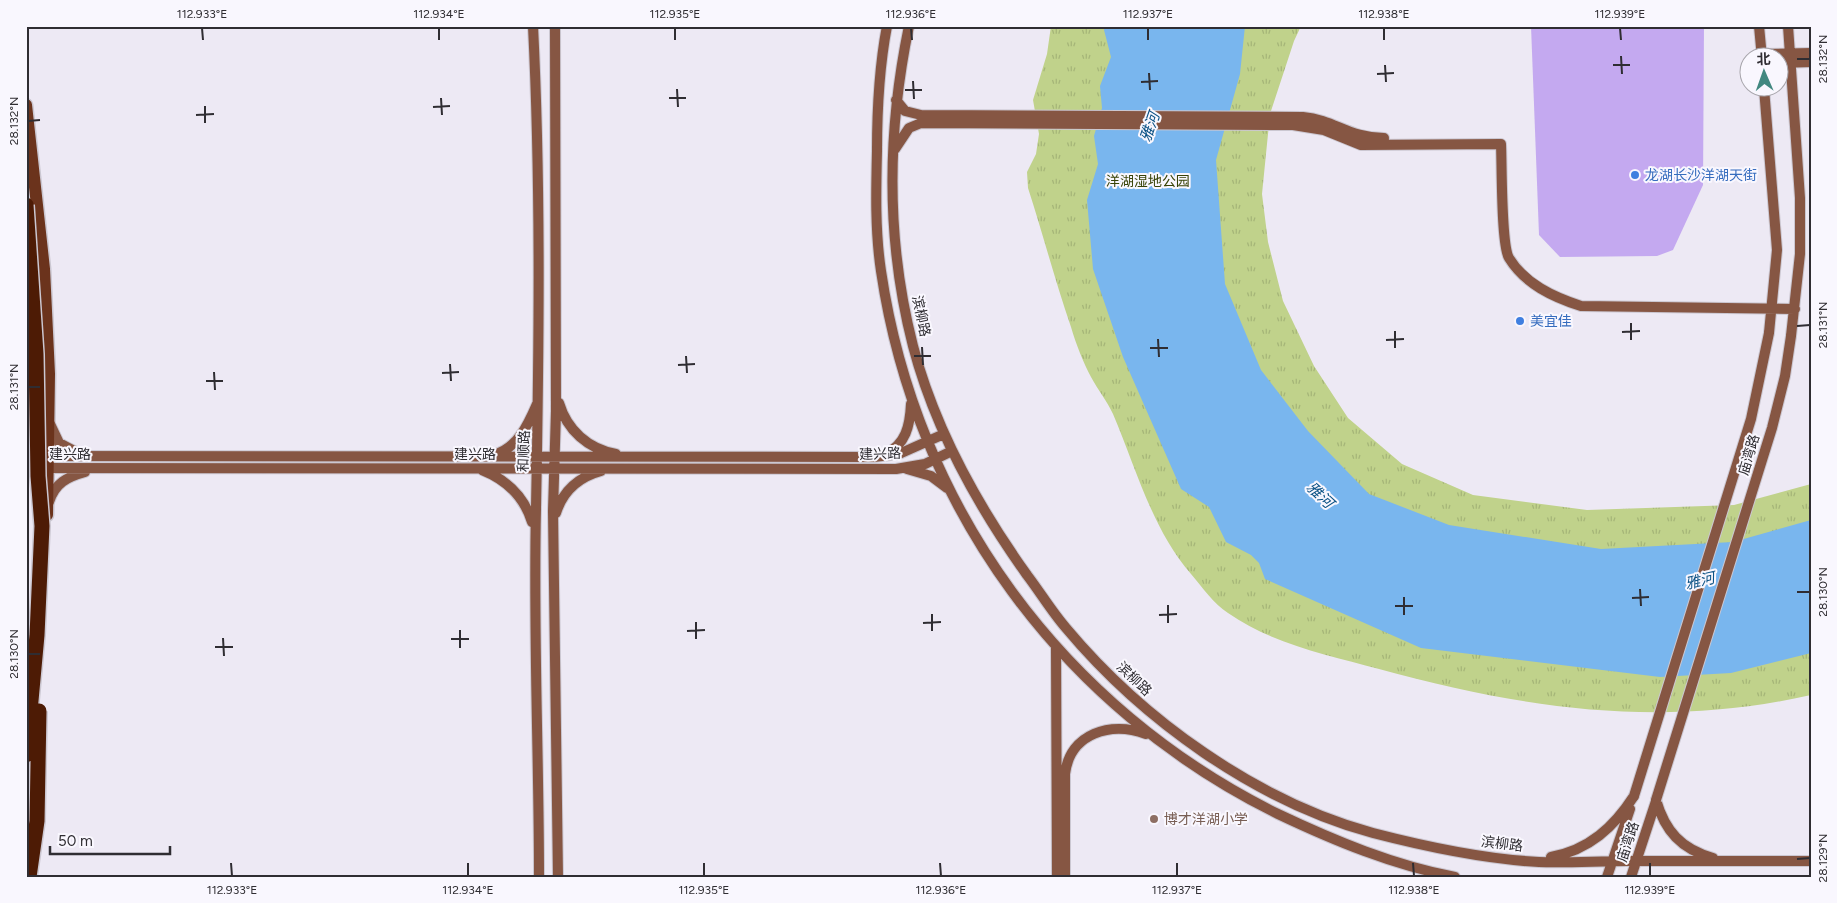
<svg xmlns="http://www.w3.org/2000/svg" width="1837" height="903" font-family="Figtree,'Noto Sans SC',sans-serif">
<defs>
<pattern id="park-tufts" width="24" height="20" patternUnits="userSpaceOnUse" patternTransform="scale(1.25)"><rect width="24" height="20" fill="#c0d28b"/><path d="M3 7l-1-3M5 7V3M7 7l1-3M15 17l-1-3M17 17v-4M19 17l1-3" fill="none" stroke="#a5b578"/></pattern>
</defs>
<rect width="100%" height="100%" fill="#ede9f4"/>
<path fill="url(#park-tufts)" d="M1051,26h250l-7,15 -24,73 -8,80 6,48 15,59 31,65 34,52 54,46 71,31 114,15 147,-5 77,-21v211c-150,34 -286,14 -432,-26 -51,-14 -107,-25 -151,-56 -14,-9 -26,-26 -37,-39 -39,-45 -55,-106 -78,-160 -6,-13 -15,-24 -22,-37 -8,-15 -15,-33 -20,-50 -16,-46 -28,-93 -43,-139l-1,-16 9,-18 3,-20 -6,-34 14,-46z"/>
<path fill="#79b6ee" d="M1105,26h140l-5,48 -24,86 9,124 36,86 47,61 61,63 80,31 152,24 132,-7 78,-22v133l-80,20 -71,4 -239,-29 -156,-69 -6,-16 -8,-8 -25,-13 -17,-35 -28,-18 -58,-132 -30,-88 -6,-69 11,-36 -4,-28 8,-28 -2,-22 11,-29 -7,-27z"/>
<path fill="#c4a9f0" d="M1531,26h173l-1,159 -30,65 -16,6 -97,1 -21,-22z"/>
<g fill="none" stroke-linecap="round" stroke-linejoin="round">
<g stroke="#cbc7d1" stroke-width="12">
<path id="secondary" d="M533,26c8,161 6,322 3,483 -3,123 3,245 3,368
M555,26l1,385 -3,100 5,366
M887,26c-8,42 -10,83 -10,125 -1,40 -2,80 4,120 35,237 182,437 397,543 57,27 115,51 177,63
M909,26c-22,106 -23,215 4,320 22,84 64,159 114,229 13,17 25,37 39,53 77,92 190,173 307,205 54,14 110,26 166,29 29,1 59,-1 88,-1 61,0 123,0 184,0
M1759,26l3,32
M1788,26l12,172v56l-9,82
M1762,54l49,-1
M1780,63l31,-1
M1764,88l13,162 -8,83
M896,100l9,11 16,4 382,2c32,3 46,21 81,21
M895,149l14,-21 12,-5 372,2 31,5 37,15 140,-1c1,20 0,101 8,114 16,26 44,39 72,48l214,3
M559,403c8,27 29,46 57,51
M50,424l9,19 21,11
M885,454c21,-9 25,-29 26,-50
M493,455c24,-6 35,-30 44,-51
M26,456l848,1 25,-3 45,-20
M26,468l870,1 29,-5 27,-13
M907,469l24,7 16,12
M482,470c25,10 42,26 50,52
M49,502c6,-19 18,-25 36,-30
M556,513c7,-22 23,-36 45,-42
M1056,648l1,229
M1656,800c9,31 25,49 57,58
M1551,857c38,-7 63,-30 83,-61
M1065,877v-103c5,-41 46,-53 81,-40
M1607,877l23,-68
M1631,877l25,-76"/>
</g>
<g stroke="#cbc7d1" stroke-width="15">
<path id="primary" d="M26,105l18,164 5,105 -2,141
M26,816l6,-70"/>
</g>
<use href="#secondary" stroke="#865643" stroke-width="10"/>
<use href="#primary" stroke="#6b331c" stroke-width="12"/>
<g stroke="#cbc7d1" stroke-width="12" stroke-linecap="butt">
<path id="secondary-bridge" d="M1634,796l117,-377 18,-86
M1656,800l116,-372 13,-52 6,-40"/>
</g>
<g stroke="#cbc7d1" stroke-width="18" stroke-linecap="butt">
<path id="highway-bridge" d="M26,205l10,149 2,122 4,50 -5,109 -11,120
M29,877l8,-56 2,-110"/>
</g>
<use href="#secondary-bridge" stroke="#865643" stroke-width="10"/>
<use href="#highway-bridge" stroke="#4d1b05" stroke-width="15"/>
</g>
<path fill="none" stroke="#2f2d32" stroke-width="2" d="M202,28l1,12M439,28v12M675,28v12M911,28l1,12M1148,28v12M1384,28v12M1620,28l1,12M1621,56l1,18M1797,59h13M1385,65l1,17M1613,65h17M1149,73l1,17M1377,74l17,-1M913,81l1,18M1141,82l17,-1M677,89l1,18M905,90h17M441,98l1,17M669,98h17M205,106v17M433,107l17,-1M196,115l18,-1M28,121l12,-1M1631,323v17M1797,326l13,-1M1395,331v17M1622,332l18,-1M1158,339l1,18M1386,340l18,-1M922,347l1,18M1150,348h18M686,356l1,17M914,356h17M450,364l1,17M678,365l17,-1M214,372l1,18M442,373l17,-1M206,381h17M28,387h12M1640,589l1,17M1797,592h13M1404,597v18M1632,598l17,-1M1168,605v18M1395,606h18M932,614v17M1159,615l18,-1M696,622v17M923,623l18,-1M460,630v18M687,631l18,-1M223,638l1,18M451,639h18M215,647h18M28,654h12M1797,859l13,-1M231,863l1,13M468,863v13M704,863v13M940,863l1,13M1177,863v13M1413,863l1,13M1650,863v13"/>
<g fill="#3f7fe0" stroke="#f9f7fe" stroke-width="2">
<circle cx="1635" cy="175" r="5"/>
<circle cx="1520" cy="321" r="5"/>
</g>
<circle fill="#8d6e63" stroke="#f9f7fe" stroke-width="2" cx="1154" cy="819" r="5"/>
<g text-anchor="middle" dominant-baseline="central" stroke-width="4" stroke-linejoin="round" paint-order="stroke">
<g font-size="14" fill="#366cbe" stroke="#f9f7fe" text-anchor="start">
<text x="1645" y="175">龙湖长沙洋湖天街</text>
<text x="1530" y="321">美宜佳</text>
</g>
<g font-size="14" fill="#384307" stroke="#f9f7fe">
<text x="1148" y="181">洋湖湿地公园</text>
</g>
<g font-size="14" fill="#2f2d32" stroke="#f9f7fe">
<text transform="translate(921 316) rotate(78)">滨柳路</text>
<text transform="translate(524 451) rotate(-88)">和顺路</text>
<text x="70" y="454">建兴路</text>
<text x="475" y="454">建兴路</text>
<text transform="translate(880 454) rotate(-2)">建兴路</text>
<text transform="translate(1749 455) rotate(-73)">庙湾路</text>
<text transform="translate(1134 679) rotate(44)">滨柳路</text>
<text transform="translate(1628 842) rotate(-72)">庙湾路</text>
<text transform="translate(1502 844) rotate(7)">滨柳路</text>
</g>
<g font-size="14" fill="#785e54" stroke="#f9f7fe" text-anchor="start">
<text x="1164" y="819">博才洋湖小学</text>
</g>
<g font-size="15" font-style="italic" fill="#0a5184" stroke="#f9f7fe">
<text transform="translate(1150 127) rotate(-71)">雅河</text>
<text transform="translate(1320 495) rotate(43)">雅河</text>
<text transform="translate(1700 581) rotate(-13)">雅河</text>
</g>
</g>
<rect width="1837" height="903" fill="none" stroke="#f9f7fe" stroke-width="55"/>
<g transform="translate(1764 72) rotate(358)"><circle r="24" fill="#f9f7fe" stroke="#a8a6ac"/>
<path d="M0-4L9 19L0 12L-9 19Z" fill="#428880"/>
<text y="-8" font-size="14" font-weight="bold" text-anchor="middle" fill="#2f2d32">北</text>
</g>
<path d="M50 846v8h120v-8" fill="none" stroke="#2f2d32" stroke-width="2.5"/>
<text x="58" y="846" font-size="15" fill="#2f2d32" stroke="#f9f7fe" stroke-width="4" paint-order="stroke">50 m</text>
<rect x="28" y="28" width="1782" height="848" fill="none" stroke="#2f2d32" stroke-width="2"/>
<g font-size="12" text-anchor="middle" fill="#2f2d32">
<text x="202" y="18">112.933°E</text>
<text x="439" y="18">112.934°E</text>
<text x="675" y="18">112.935°E</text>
<text x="911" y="18">112.936°E</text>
<text x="1148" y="18">112.937°E</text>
<text x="1384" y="18">112.938°E</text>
<text x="1620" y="18">112.939°E</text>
<text transform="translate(1823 59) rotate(-90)" y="4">28.132°N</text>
<text transform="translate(14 121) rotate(-90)" y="4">28.132°N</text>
<text transform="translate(1823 325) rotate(-90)" y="4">28.131°N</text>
<text transform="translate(14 387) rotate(-90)" y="4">28.131°N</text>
<text transform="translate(1823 592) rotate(-90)" y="4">28.130°N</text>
<text transform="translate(14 654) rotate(-90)" y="4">28.130°N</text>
<text transform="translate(1823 858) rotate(-90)" y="4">28.129°N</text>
<text x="232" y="894">112.933°E</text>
<text x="468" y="894">112.934°E</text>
<text x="704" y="894">112.935°E</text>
<text x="941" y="894">112.936°E</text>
<text x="1177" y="894">112.937°E</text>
<text x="1414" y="894">112.938°E</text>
<text x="1650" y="894">112.939°E</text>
</g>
</svg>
